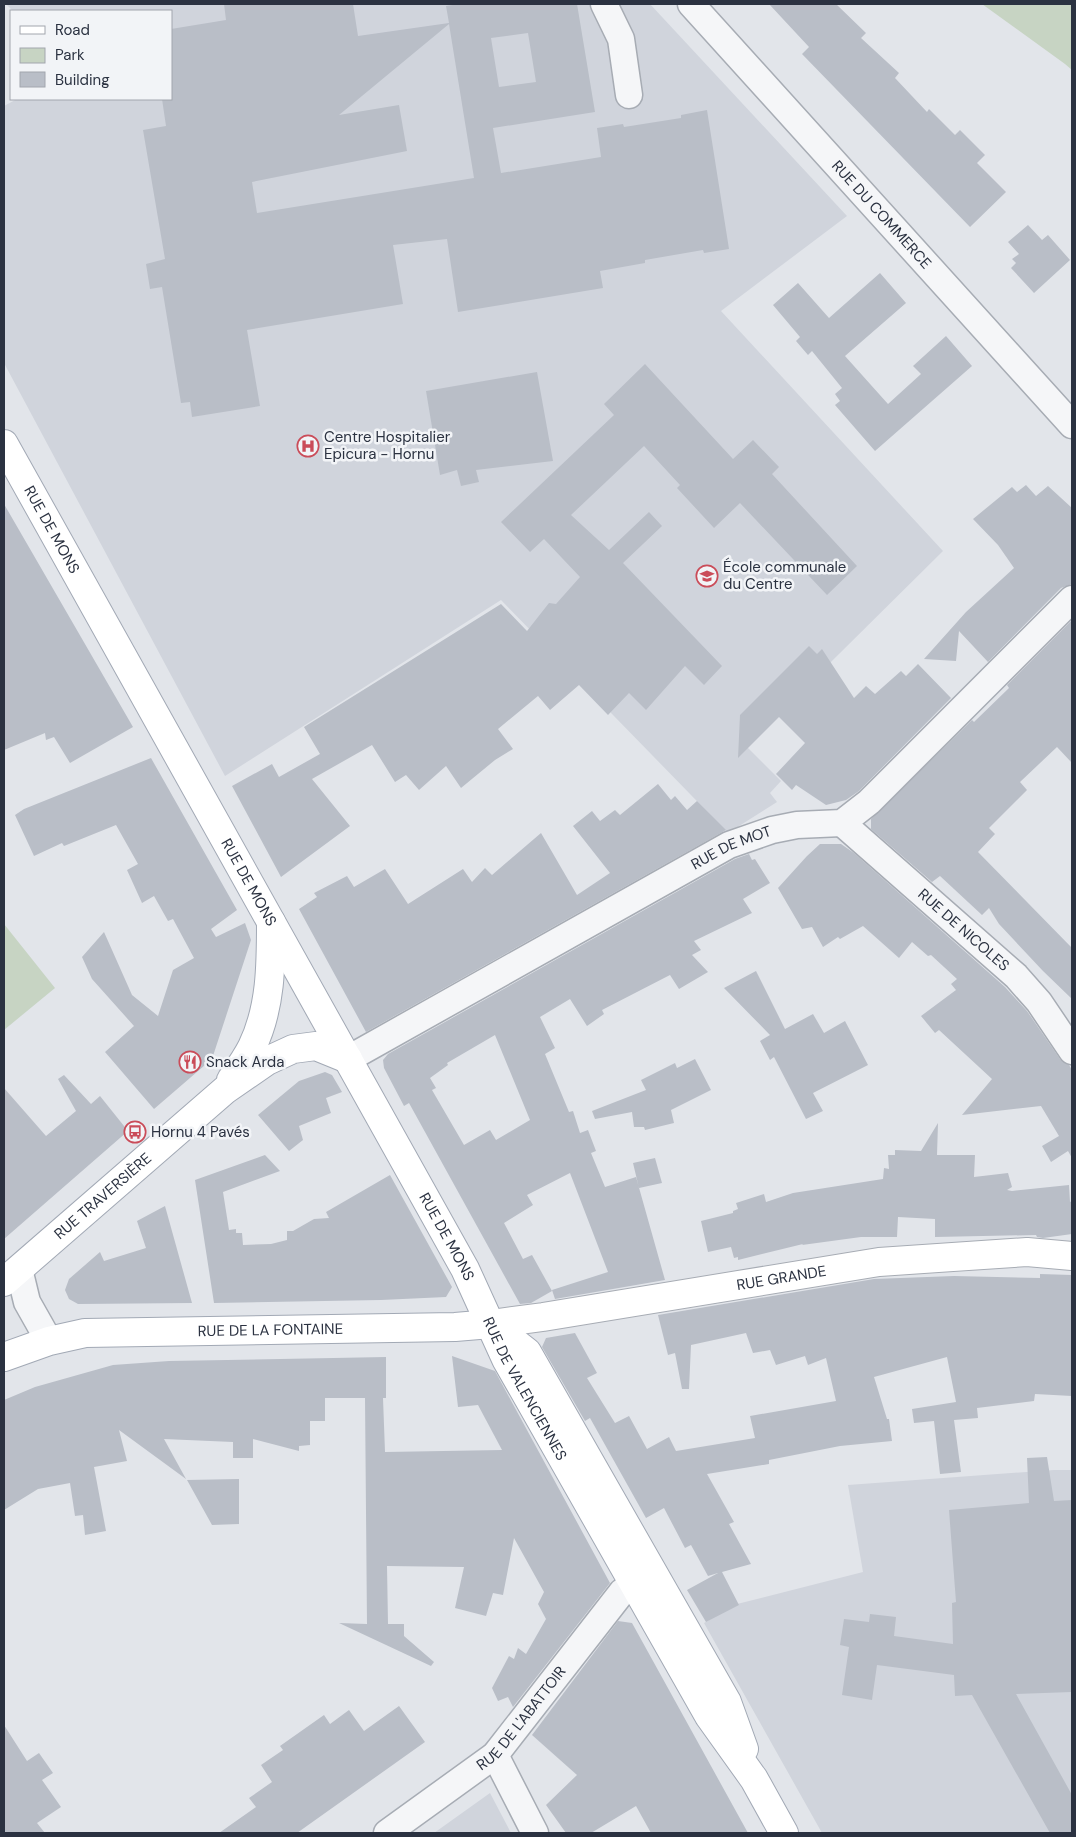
<svg xmlns="http://www.w3.org/2000/svg" width="1076" height="1837" font-family="'DM Sans',sans-serif">
<rect width="100%" height="100%" fill="#e2e5ea"/>
<path fill="#d0d4dc" d="M6,4h644l197,212 -126,95 222,240 -197,195 35,35 -11,12 7,9 -49,31 -227,-233 -276,176 -221,-413v-257l13,-7h154v-88h-158z
M1054,1470h18v363h-250l-118,-210 33,-19 126,-32 -15,-87z
M490,1793l21,40h-77z"/>
<path fill="#c7d4c3" d="M982,4h90v66l-7,-6z
M4,924l51,64 -51,42z"/>
<path fill="#b9bec7" fill-rule="evenodd" d="M224,4h129l5,32 91,-13 -3,-17 13,-2h118l18,108 -102,16 8,45 100,-16 -4,-29 26,-4 1,3 57,-9v-3l26,-5 22,139 -25,4 -1,-3 -58,10v3l-45,8 3,17 -145,24 -11,-73 -54,6 10,59 -156,26 13,76 -68,11 -2,-15 -9,1 -19,-116 -12,2 -4,-25 19,-5 -22,-129 23,-4 -4,-27h9v-70l55,-9zM449,24l25,154 -217,35 -5,-31 155,-31 -8,-46 -60,10zM528,33l8,49 -37,5 -8,-49z
M769,4h67l30,29 -5,5 38,35 -4,5 32,34 2,-3 26,26 5,-5 25,25 -8,8 29,29 -36,35 -168,-173 7,-7z
M1028,225l14,15 6,-5 22,25 -36,33 -23,-25 5,-5 -4,-4 7,-5 -11,-12z
M880,273l26,30 -61,53 43,48 33,-30 -8,-8 33,-30 26,30 -97,85 -40,-46 5,-4 -5,-7 7,-6 -30,-37 -4,4 -12,-14 4,-4 -27,-32 25,-22 31,35z
M645,364l88,95 20,-19 26,27 -7,7 85,92 -30,29 -87,-92 -26,25 -37,-40 3,-3 -36,-39 -73,69 38,35 40,-38 13,14 -39,37 99,103 -18,19 -19,-19 -39,44 -17,-17 -21,22 -29,-30 -29,25 -12,-14 -40,33 15,20 -18,11 -34,28 -15,-22 -27,24 -13,-15 -11,7 -23,-37 -60,34 38,47 -69,51 -49,-91 40,-22 7,13 41,-23 -16,-27 197,-123 26,27 22,-28 7,1 24,-27 -36,-38 -14,13 -29,-30 113,-107 -10,-11z
M537,372l16,89 -77,9 3,12 -18,4 -4,-16 -17,5 -14,-84z
M1026,485l10,11 12,-10 24,22v76l-11,4 -73,74 -29,-31 -3,30 -32,-2 42,-47 48,-44 -16,-23 -25,-26 39,-32 5,5z
M4,504l129,223 -63,36 -16,-26 -8,3 -1,-7 -41,17z
M1072,620v143l-15,-16 -37,35 7,8 -38,38 6,6 -17,18 94,96v51l-29,-28 -44,-47 -10,-16 -7,7 -42,-39 -8,6 -61,-53v-10l101,-99 2,2 35,-34 -2,-3z
M809,646l8,8 5,-5 32,49 12,-12 9,8 26,-23 5,5 12,-12 33,34 -92,93 -13,9 -20,5 -30,-20 -4,5 -16,-16 29,-31 -26,-26 -41,41 2,-43z
M151,758l86,152 -26,19 5,8 29,-14 6,17 -39,119 -58,50 -49,-57 29,-26 -42,-47 -10,-22 22,-25 28,63 26,21 15,-46 21,-12 -21,-39 -5,2 -14,-25 -12,7 -15,-33 11,-6 -22,-39 -52,21 -2,-3 -28,13 -19,-41 9,-6z
M658,784l13,16 4,-4 12,14 10,-9 29,29 -360,202 -67,-123 18,-12 -3,-4 33,-17 7,11 31,-18 23,35 55,-35 9,13 13,-14 7,7 49,-42 36,62 33,-22 -37,-47 19,-15 8,10 15,-11 5,5z
M820,844h21l13,9 151,134 22,24 33,48 9,6 3,5v88l-4,-7 -17,11 -9,-16 17,-10 -18,-30 -79,9 30,-36 -53,-49 -4,3 -14,-17 35,-26 -5,-6 6,-5 -26,-24 -3,1 -16,-14 -13,16 -36,-32 -23,13 -2,-2 -15,10 -11,-20 -10,2 -24,-41 29,-32z
M749,854l3,6 3,-1 15,24 -27,16 9,14 -58,28 7,9 -9,5 16,17 -29,17 -9,-14 -68,35 2,4 -17,12 -17,-27 -30,18 15,31 -10,6 24,58 4,-1 7,22 8,-3 8,21 -5,2 14,34 31,-10 29,103 -110,19 -3,-9 56,-18 -38,-99 -43,22 6,10 -29,18 19,36 9,-4 20,36 -21,12 -11,1 -111,-201 -5,3 -20,-38 -1,-8 5,-6 347,-195zM495,1035l35,85 -34,20 -6,-10 -26,15 -32,-55 4,-2 -6,-10 18,-13 -1,-2z
M756,971l29,58 28,-15 11,19 21,-12 23,44 -55,28 10,18 -17,8 -32,-62 -4,3 -10,-19 10,-6 -46,-47z
M695,1059l16,31 -40,20 3,13 -29,7 -1,-3h-10l-2,-15 -37,7 -3,-8 54,-21 -5,-10 34,-17 2,5z
M325,1072l7,3 10,17 -16,6 5,15 -32,13 4,14 -14,11 -31,-36 41,-34z
M64,1075l27,29 9,-8 28,35 -124,108v-151l42,48 30,-25 -18,-32z
M938,1123l-1,32h38l-1,22 34,-4 4,14 -5,3 5,1 57,-6 1,17 2,-1v33l-29,4 -6,-1 -1,-2 -101,2v-18l-37,-2 -1,20h-36l-59,8 1,-1 -65,16v-3l-4,1 -3,-11 -23,5 -7,-31 32,-8v-2l5,-2 -2,-6 28,-9 2,8 27,-9 90,-14 1,-11 5,1 -1,-14h7v-5l26,1z
M265,1155l15,16 -57,21 6,38 7,-1v4h6l1,12 28,-1 16,-4v-9h6l21,-12 15,-1 -3,-6 64,-37 62,112 -6,10 -65,3 -167,3 -19,-123z
M655,1158l7,25 -23,5 -6,-25z
M165,1206l27,97 -114,1 -9,-5 -4,-9 4,-11 31,-27 4,9 42,-13 -9,-27z
M1040,1274l32,1v121l-37,-2 -1,7 -57,7 1,10 -24,2 7,52 -21,2 -6,-53 -20,2 -2,-14 44,-7 -9,-45 -73,20 13,42h2l3,22 -52,5 -71,14v4l-62,10 27,48 -5,2 22,40 -29,8 17,33 -33,17 -19,-32 31,-17 -10,3 -17,-31 -6,3 -21,-40 -18,10 -56,-100 -5,3 -43,-74 4,-9 29,-5 22,40 -10,5 28,45 14,-7 18,33 22,-12 7,14 79,-13 -5,-22 86,-15 -10,-43 -18,7 -3,-9 -29,9 -6,-15 -17,3 -7,-20 -55,12 -2,44h-7l-7,-36 -7,2 -10,-40 216,-36 80,-3 86,2z
M452,1356l43,15 115,212 -97,124 -5,-10 -10,4 -6,-13 17,-32 5,3 4,-11 8,6 20,-35 -8,-15 6,-12 -30,-54 -11,57 -10,-2 -7,23 -31,-8 9,-41 -77,-1 1,58h16v12l30,26 -3,4 -92,-43 28,1 -2,-226h-40v23h-15v24l-11,1v5l-46,-12v19h-20v-16l-69,-3 22,40 -67,-49 8,31 -33,6 12,64 -21,4 -2,-20 -8,1 -5,-33 -32,6 -34,21v-110l31,-13 78,-22 56,-4 217,-4v41h-3l2,54 117,-2 -24,-45 -20,2z
M1047,1457l7,44 18,-1v192l-56,2 56,101v38h-22l-78,-138 -17,1 -1,-21 -77,-10 -5,35 -30,-5 7,-48 -9,-2 4,-26 25,3 1,-8 26,3 -2,19 59,8 -1,-41 4,-1 -7,-92 80,-7 -2,-45z
M239,1479v45l-27,1 -25,-45z
M618,1621l14,2 116,210h-97l-15,-27 -45,27h-25l-20,-28 31,-30 -45,-40z
M399,1706l26,36 -128,91h-78l37,-26 -7,-9 23,-16 -11,-17 22,-15 -3,-4 44,-31 6,9 19,-14 15,21z
M4,1725l23,36 12,-8 14,20 -11,7 19,27 -24,16 8,10h-41z"/>
<g fill="none" stroke-linecap="round" stroke-linejoin="round">
<g stroke="#a7acb4" stroke-width="29">
<g id="street">
<path d="M604,4l17,35 8,56"/>
<path id="s1" d="M691,4l381,421"/>
<path id="s2" d="M842,823l174,153 23,26 33,49"/>
<path id="s3" d="M348,1059l381,-214 43,-15 25,-5 45,-2 27,-21 203,-203"/>
<path d="M19,1269l8,33 22,39"/>
<path d="M495,1755l40,78"/>
<path id="s4" d="M387,1833l108,-78 127,-163 12,-9 18,13"/>
</g>
</g>
<g stroke="#a7acb4" stroke-width="30">
<g id="secondary">
<path id="s5" d="M491,1324l52,-7 336,-55 148,-10 45,4"/>
</g>
</g>
<g stroke="#a2a9b5" stroke-width="30">
<g id="primary">
<path id="s6" d="M4,444l461,825 41,90 203,357 45,63 30,54"/>
<path d="M231,1080c7,-10 15,-21 21,-33 19,-39 19,-82 19,-125"/>
<path id="s7" d="M4,1282l221,-192 42,-29 26,-12 23,-3 32,13"/>
<path d="M494,1326l33,26 200,350 17,47"/>
<path id="s8" d="M4,1357l45,-16 36,-8 370,-6 36,-3"/>
</g>
</g>
<use href="#street" stroke="#f5f6f8" stroke-width="26"/>
<use href="#secondary" stroke="#fff" stroke-width="28"/>
<use href="#primary" stroke="#fff" stroke-width="28"/>
</g>
<defs>
<g id="hospital-ring" transform="scale(1.125)"><circle r="9.5" fill="#f2f4f7" stroke="#ca4c59" stroke-width="1.5"/><path d="M-5-5h3v3.5h4V-5h3V5h-3V1.5h-4V5h-3Z" fill="#ca4c59"/></g>
<g id="school-ring" transform="scale(1.125)"><circle r="9.5" fill="#f2f4f7" stroke="#ca4c59" stroke-width="1.5"/><path d="M0-5L7-2L0 1L-7-2ZM-4 1L0 2.5L4 1V4Q0 6-4 4Z" fill="#ca4c59"/></g>
<g id="restaurant-ring" transform="scale(1.125)"><circle r="9.5" fill="#f2f4f7" stroke="#ca4c59" stroke-width="1.5"/><path d="M-5-6h1v4h1v-4h1v4h1v-4h1v5L-1.5 .5V6h-2V.5L-5-1ZM5-6V6H3V1.5H1.5Q1.5-4 5-6Z" fill="#ca4c59"/></g>
<g id="bus-ring" transform="scale(1.125)"><circle r="9.5" fill="#f2f4f7" stroke="#ca4c59" stroke-width="1.5"/><path d="M-5-6H5V4H4V6H2V4H-2V6H-4V4H-5ZM-3.5-4V0h7V-4ZM-3.5 1.2v1.5H-2V1.2ZM2 1.2v1.5H3.5V1.2Z" fill="#ca4c59"/></g>
</defs>
<g fill-rule="evenodd">
<use href="#hospital-ring" x="308" y="446"/>
<use href="#school-ring" x="707" y="576"/>
<use href="#restaurant-ring" x="190" y="1062"/>
<use href="#bus-ring" x="135" y="1132"/>
</g>
<g text-anchor="middle" dominant-baseline="central" stroke-width="5" stroke-linejoin="round" paint-order="stroke">
<g font-size="15" fill="#2b3241" stroke="#f2f4f7">
<text stroke="none"><textPath href="#s1" startOffset="284">RUE DU COMMERCE</textPath></text>
<text stroke="none"><textPath href="#s6" startOffset="98">RUE DE MONS</textPath></text>
<text stroke="none"><textPath href="#s3" startOffset="438">RUE DE MOT</textPath></text>
<text stroke="none"><textPath href="#s6" startOffset="502">RUE DE MONS</textPath></text>
<text stroke="none"><textPath href="#s2" startOffset="162">RUE DE NICOLES</textPath></text>
<text stroke="none"><textPath href="#s7" startOffset="131">RUE TRAVERSIÈRE</textPath></text>
<text stroke="none"><textPath href="#s6" startOffset="908">RUE DE MONS</textPath></text>
<text stroke="none"><textPath href="#s5" startOffset="294">RUE GRANDE</textPath></text>
<text stroke="none"><textPath href="#s8" startOffset="270">RUE DE LA FONTAINE</textPath></text>
<text stroke="none"><textPath href="#s6" startOffset="1079">RUE DE VALENCIENNES</textPath></text>
<text stroke="none"><textPath href="#s4" startOffset="178">RUE DE L'ABATTOIR</textPath></text>
</g>
<g font-size="15" fill="#2b3241" stroke="#f2f4f7" text-anchor="start">
<text x="324" y="437">Centre Hospitalier<tspan x="324" dy="17">Epicura - Hornu</tspan></text>
<text x="723" y="567">École communale<tspan x="723" dy="17">du Centre</tspan></text>
<text x="206" y="1062">Snack Arda</text>
<text x="151" y="1132">Hornu 4 Pavés</text>
</g>
</g>
<rect width="1076" height="1837" fill="none" stroke="#2b3241" stroke-width="10"/>
<rect x="10" y="10" width="162" height="90" fill="#f2f4f7" stroke="#a2a6ae"/>
<rect x="20" y="26" width="25" height="8" fill="#ffffff" stroke="#a2a6ae"/>
<text x="55" y="35" font-size="15" fill="#2b3241">Road</text>
<rect x="20" y="48" width="25" height="15" fill="#c7d4c3" stroke="#a2a6ae"/>
<text x="55" y="60" font-size="15" fill="#2b3241">Park</text>
<rect x="20" y="72" width="25" height="15" fill="#b9bec7" stroke="#a2a6ae"/>
<text x="55" y="85" font-size="15" fill="#2b3241">Building</text>
</svg>
